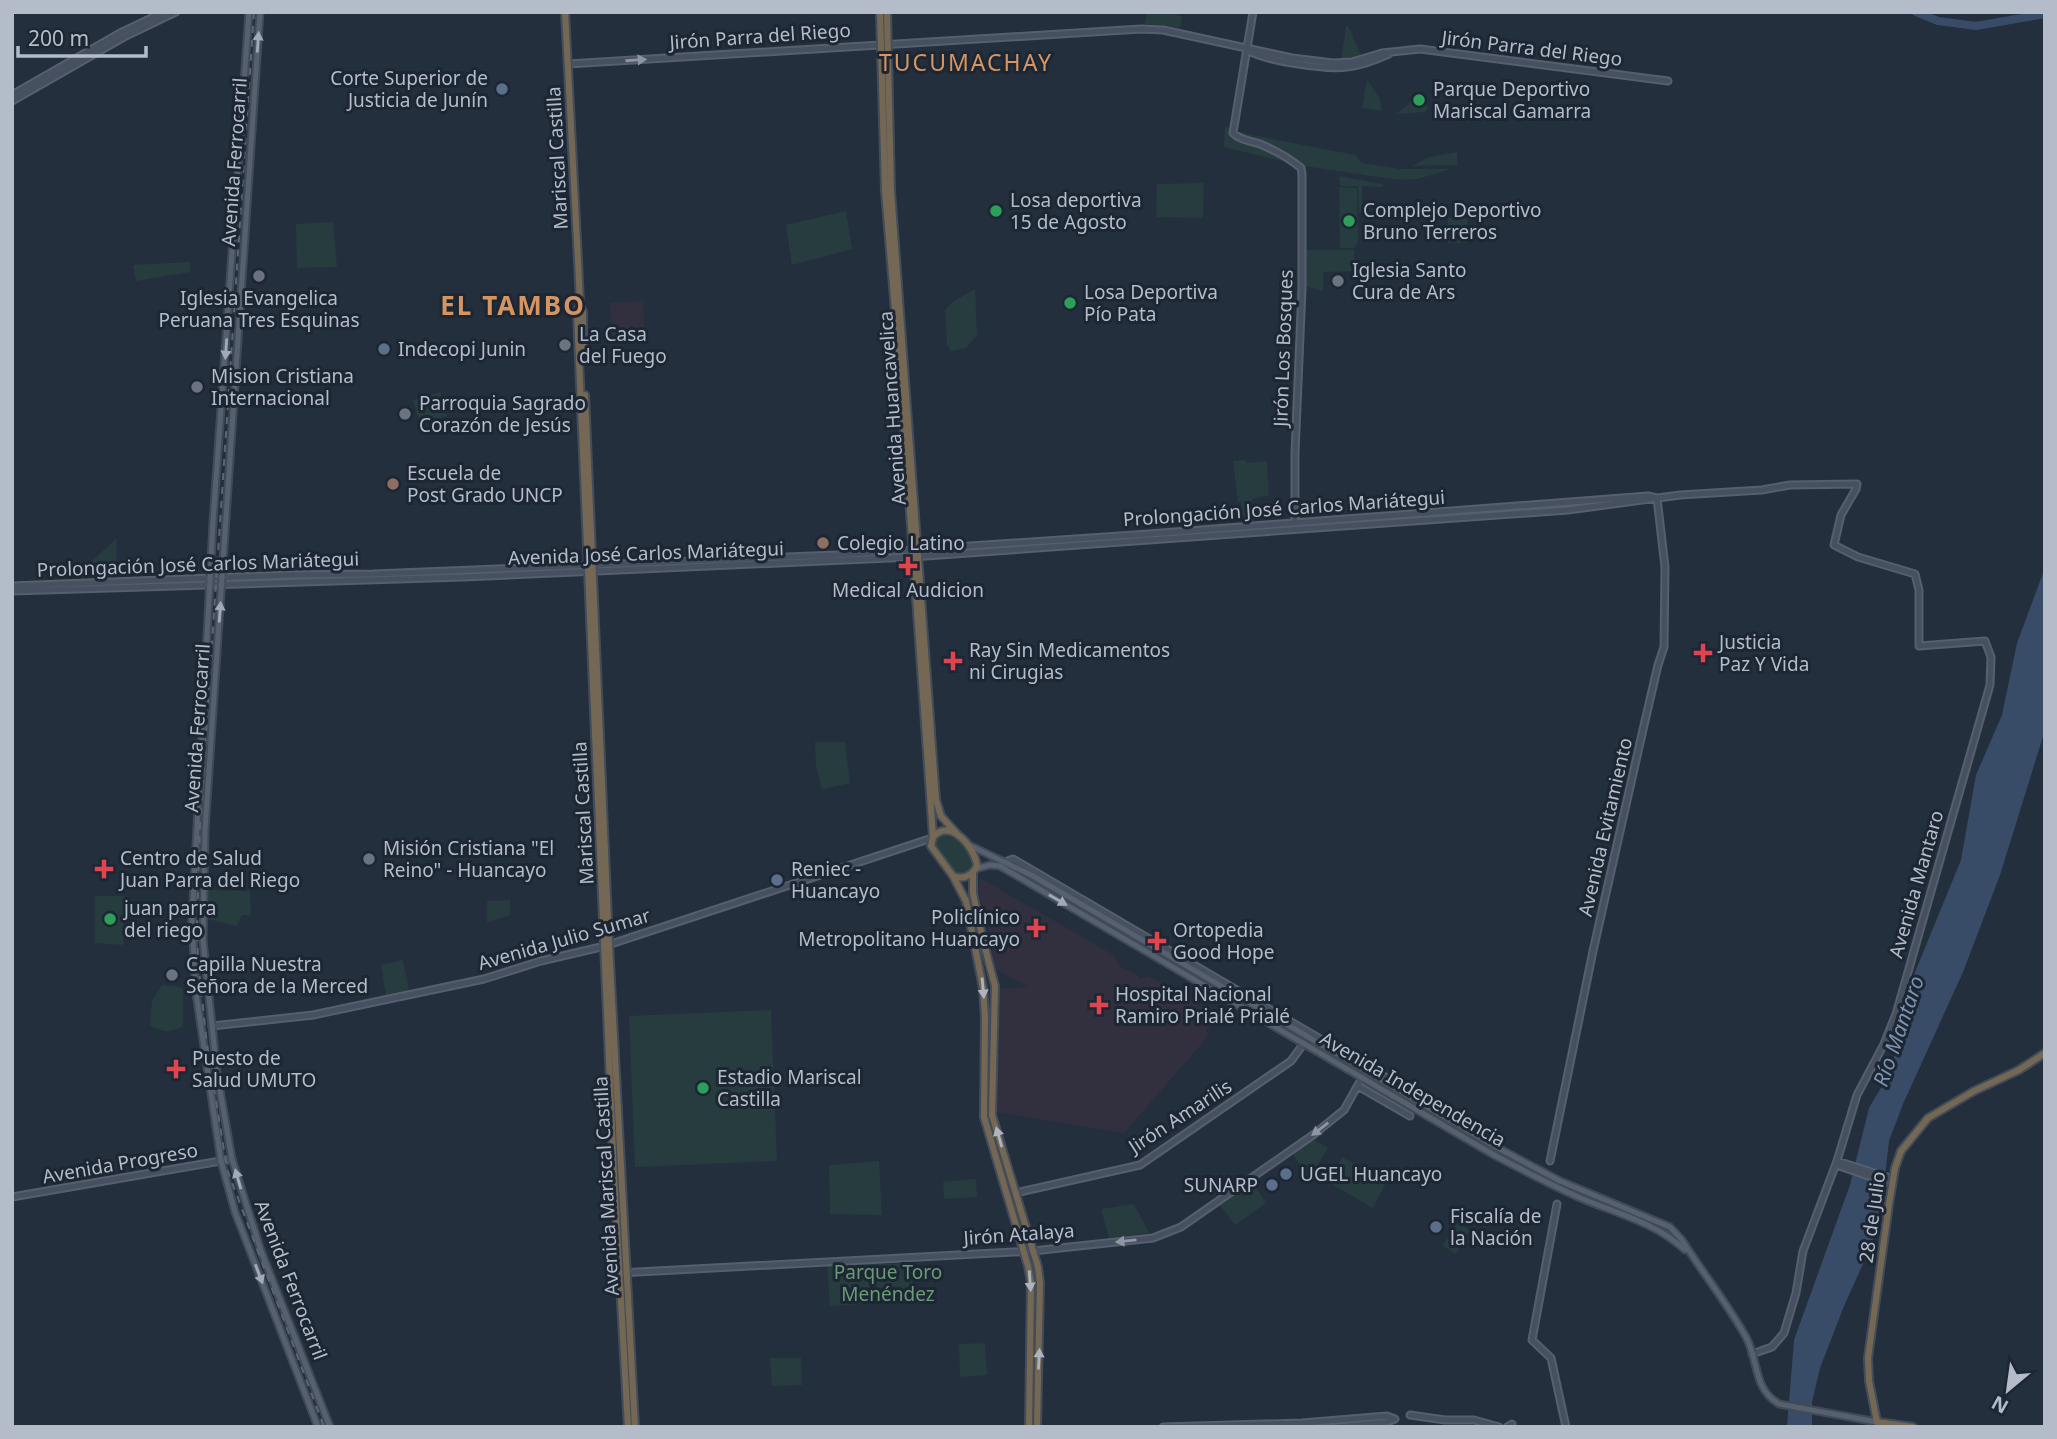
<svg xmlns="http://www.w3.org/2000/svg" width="2057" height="1439" font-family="'Noto Sans',sans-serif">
<rect width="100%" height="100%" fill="#242f3e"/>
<path fill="#32303f" d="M643,301l2,35 -32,3 -3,-36z
M980,878l135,78 4,10 20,10v3l9,-3 71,41 -13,13 3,5 -85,98 -128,-21 2,-57 3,-4 -3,-2 1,-60 29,-2 -34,-19 -3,-29 -13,-51z"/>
<path fill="#263c3f" d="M1147,12h19l16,4 -2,12 -35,-4z
M1346,26h2l14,31 -21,5z
M1367,79l12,18 3,14 -20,-3z
M1422,93l6,16 -3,3 -29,2z
M1225,127l5,1 1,9 28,10 23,12 -1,2 -57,-14z
M1237,132l118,23 7,8 38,6h51l-33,10 -19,1 -95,-14 -45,-25 -19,-6z
M1457,152l1,13 -46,1 17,-9z
M1339,176l44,8v3l-21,-1v27h-3l-1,-27h-18z
M1204,183l-1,35 -47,-1 1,-33z
M1339,187l18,1 1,55 -4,5h-14z
M846,211l6,38 -60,16 -6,-40z
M1448,218h19v25h-19z
M333,222l4,45 -40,1 -1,-44z
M1305,250h49v21l-31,1v19l-18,-5z
M190,262v10l-54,9 -3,-16z
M975,289l2,46 -11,13 -16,3 -3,-7 -2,-34 8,-8z
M440,392l7,24 -27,8 -7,-24z
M1246,460l1,3 20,-2 2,34 -17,4 2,22h-12l-1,-19h-3l-5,-41z
M117,538l-1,38 -29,1 -4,2 -4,-2 2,-6z
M815,742h30l5,41 -26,6 -3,-1 -5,-23z
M943,833c17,6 24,13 31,30l-4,9 -6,3 -10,-2 -20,-29v-4z
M208,890l42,1 1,25 -9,-1 -5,11 -30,-7z
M95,896h30l-2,49 -28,-2z
M510,900v15l-23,8v-22z
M403,960l6,31 -23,5 -5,-31z
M162,985l18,2 3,2v37c-13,7 -20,7 -33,-1l2,-24z
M771,1010l6,151 -142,6 -6,-151z
M1313,1139l15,9 -14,23 -7,4 -14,-21z
M1342,1157l45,24 -14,27 -45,-26z
M879,1161l3,54 -52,-1 -1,-49z
M976,1179l1,18 -33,2 -1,-17z
M1253,1182l13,21 -31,22 -16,-21z
M1134,1204l15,29 -40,5 -8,-29z
M1457,1222l13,8 -14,24 -13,-8z
M910,1263l4,38 -84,5 -3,-40z
M985,1343l2,32 -27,2 -1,-33z
M770,1358h31l1,27 -30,1z"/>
<path fill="#394c67" d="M2045,568v162l-45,145 -37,97 -60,132 -14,37 -7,60 -10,43 -28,62 -24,62 -8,34v25h-25l7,-87 56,-155 19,-77 19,-32 17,-53 6,-41 50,-122 15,-85 26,-60 15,-72z"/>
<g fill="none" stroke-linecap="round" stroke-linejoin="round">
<path stroke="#394c67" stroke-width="8" d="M1916,12l22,9 38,5 69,-12"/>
<g stroke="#565f6c" stroke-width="9">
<path id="secondary" d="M1253,12l-20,121c7,7 17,8 27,11 14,6 29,14 41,24l1,6v115l-7,164v70
M1246,49c17,12 80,21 101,18 14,-1 29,-7 42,-13
M568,64l573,-35 22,1 129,28 41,5 19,-1 30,-9 38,-4 248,32
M12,95l110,-63 42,-20
M12,101l112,-64 52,-25
M12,586l277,-11 85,-1 463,-19 312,-21 499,-38 9,2
M12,591l451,-14 449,-20 656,-47 112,-15 82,-5 28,-5 67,-1 -1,5 -15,26 -7,30 24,12 57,17 4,16v56l66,-5 6,16 -1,28 -94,329 -12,30 -27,51 -20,66 -34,90 -7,42 -12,40 -12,14 -20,7
M1005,862l8,-3 408,239
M212,1026l101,-11 171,-36 57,-18 64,-15 327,-108
M1358,1086l52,30
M1550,1161l43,-210 49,-217 16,-69 6,-18 1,-80 -8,-69
M1837,1161l56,18
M1836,1165l56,19
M1015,1193l125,-28 151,-104 13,-18
M12,1197l220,-38
M1557,1204l-25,136 19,18 15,69
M619,1273l414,-22 120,-13 28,-11 132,-92 31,-25 19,-34
M1410,1415l35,5h29l25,7
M1163,1427l139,-4 85,-7 8,3 -8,3 -50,5
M1507,1427l5,-3"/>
</g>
<g stroke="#414a57" stroke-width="9">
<path id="primary" d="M249,12l-36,510 -21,400 4,71 25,168 14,51 83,215
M260,12l-55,818 -2,110 14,133 15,86 29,92 69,176
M969,845l64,31 465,272 62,33 110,46 12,13c20,32 45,63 64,97 13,24 7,52 33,67l98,18
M975,869l15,-4 10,1 494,289c29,15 58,31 89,44 36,15 73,24 102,51"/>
</g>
<g stroke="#434c59" stroke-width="10">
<path id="highway" d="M565,12l13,248 2,43 -3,10 37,863 14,251
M880,12l5,179 14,166 34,480
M887,12l4,179 45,609 5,16 18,20
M580,305l3,7v34
M585,395l24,549 26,483
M973,873v20l9,43 13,50 -3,129 46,152 2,16 -3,144
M953,876c10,4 19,0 24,-10 -2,-18 -26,-49 -44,-29l-2,9 22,30 13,25 17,87 2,29 -1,100 44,149 3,16 -2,145
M1913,1427l-36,-5 -8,-41 -1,-23 21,-154 6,-36 6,-17 27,-33 46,-27 45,-21 26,-17"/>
</g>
<use href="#secondary" stroke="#465061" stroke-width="5"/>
<use href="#primary" stroke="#56606e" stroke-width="5"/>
<use href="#highway" stroke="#746855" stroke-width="6"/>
<path stroke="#5a6575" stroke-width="2" stroke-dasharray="7 7" stroke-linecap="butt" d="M254,12l-54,812 -3,102 1,35 9,84 20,124 97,258"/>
</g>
<defs><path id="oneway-solid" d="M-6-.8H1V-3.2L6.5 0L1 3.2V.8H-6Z" transform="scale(1.75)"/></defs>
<g fill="#a1aab7">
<use href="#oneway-solid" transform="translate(258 42) rotate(-86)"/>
<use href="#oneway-solid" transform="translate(226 349) rotate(94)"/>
<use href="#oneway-solid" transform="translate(220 612) rotate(-86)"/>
<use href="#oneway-solid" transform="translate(1058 900) rotate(30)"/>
<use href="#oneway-solid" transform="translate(238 1179) rotate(-106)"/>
<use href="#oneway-solid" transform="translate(259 1274) rotate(69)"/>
</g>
<g fill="#8e96a5">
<use href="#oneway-solid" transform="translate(636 60) rotate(-4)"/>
<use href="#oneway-solid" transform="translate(1320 1129) rotate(142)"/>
<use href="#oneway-solid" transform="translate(1126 1241) rotate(174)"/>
</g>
<g fill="#aeb4bd">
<use href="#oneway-solid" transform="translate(983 988) rotate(85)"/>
<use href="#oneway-solid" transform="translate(999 1137) rotate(-106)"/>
<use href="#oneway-solid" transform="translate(1030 1281) rotate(86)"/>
<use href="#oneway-solid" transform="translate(1039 1359) rotate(-87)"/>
</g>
<g fill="#5c6f8a" stroke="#1d2633" stroke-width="2.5">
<circle cx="502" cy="89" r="7"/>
<circle cx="384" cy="349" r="7"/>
<circle cx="777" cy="880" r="7"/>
<circle cx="1286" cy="1174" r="7"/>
<circle cx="1272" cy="1185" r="7"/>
<circle cx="1436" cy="1227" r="7"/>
</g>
<g fill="#2e9e5b" stroke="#1d2633" stroke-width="2.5">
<circle cx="1419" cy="100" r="7"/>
<circle cx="996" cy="211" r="7"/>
<circle cx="1349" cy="221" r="7"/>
<circle cx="1070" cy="303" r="7"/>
<circle cx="110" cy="919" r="7"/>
<circle cx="703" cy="1088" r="7"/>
</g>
<g fill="#6b7280" stroke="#1d2633" stroke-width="2.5">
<circle cx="259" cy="276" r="7"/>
<circle cx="1338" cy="281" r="7"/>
<circle cx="565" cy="345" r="7"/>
<circle cx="197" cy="387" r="7"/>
<circle cx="405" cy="414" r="7"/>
<circle cx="369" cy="859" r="7"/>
<circle cx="172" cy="975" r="7"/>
</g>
<g fill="#8d6e63" stroke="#1d2633" stroke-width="2.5">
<circle cx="393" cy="484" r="7"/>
<circle cx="823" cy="543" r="7"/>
</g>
<g fill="#e0444e" stroke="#1d2633" stroke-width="2.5">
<path d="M904.5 555.5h7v7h7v7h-7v7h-7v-7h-7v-7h7z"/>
<path d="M1699.5 642.5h7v7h7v7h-7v7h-7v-7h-7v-7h7z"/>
<path d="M949.5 650.5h7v7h7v7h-7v7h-7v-7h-7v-7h7z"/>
<path d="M100.5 858.5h7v7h7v7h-7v7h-7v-7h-7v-7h7z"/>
<path d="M1032.5 917.5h7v7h7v7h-7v7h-7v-7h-7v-7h7z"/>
<path d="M1153.5 930.5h7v7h7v7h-7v7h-7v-7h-7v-7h7z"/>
<path d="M1095.5 994.5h7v7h7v7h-7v7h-7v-7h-7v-7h7z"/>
<path d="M172.5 1058.5h7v7h7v7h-7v7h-7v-7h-7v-7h7z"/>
</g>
<g text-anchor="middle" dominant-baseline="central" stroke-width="6" stroke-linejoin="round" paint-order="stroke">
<g font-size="19" fill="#b4bcc9" stroke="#1d2633">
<text transform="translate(760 36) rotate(-4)">Jirón Parra del Riego</text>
<text transform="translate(1532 48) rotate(7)">Jirón Parra del Riego</text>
<text transform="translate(557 158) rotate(-93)">Mariscal Castilla</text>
<text transform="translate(234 162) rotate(-86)">Avenida Ferrocarril</text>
<text transform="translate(1283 348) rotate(-88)">Jirón Los Bosques</text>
<text transform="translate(892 408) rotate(-94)">Avenida Huancavelica</text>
<text transform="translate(1284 508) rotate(-4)">Prolongación José Carlos Mariátegui</text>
<text transform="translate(646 553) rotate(-2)">Avenida José Carlos Mariátegui</text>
<text transform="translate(198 564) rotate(-2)">Prolongación José Carlos Mariátegui</text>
<text transform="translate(197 728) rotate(-86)">Avenida Ferrocarril</text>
<text transform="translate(583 813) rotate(-93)">Mariscal Castilla</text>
<text transform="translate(1605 827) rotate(-77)">Avenida Evitamiento</text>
<text transform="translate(1916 884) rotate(-74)">Avenida Mantaro</text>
<text transform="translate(564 939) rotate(-16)">Avenida Julio Sumar</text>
<text transform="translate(1413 1089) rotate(30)">Avenida Independencia</text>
<text transform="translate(1180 1116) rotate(-33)">Jirón Amarilis</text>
<text transform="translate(120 1163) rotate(-10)">Avenida Progreso</text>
<text transform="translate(606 1186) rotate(-93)">Avenida Mariscal Castilla</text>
<text transform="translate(1872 1217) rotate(-82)">28 de Julio</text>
<text transform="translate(1019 1234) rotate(-4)">Jirón Atalaya</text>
<text transform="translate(291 1280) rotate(69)">Avenida Ferrocarril</text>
</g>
<g font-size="19" fill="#b4bcc9" stroke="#1d2633" text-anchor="start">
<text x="488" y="78" text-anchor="end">Corte Superior de<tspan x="488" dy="22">Justicia de Junín</tspan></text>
<text x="1433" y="89">Parque Deportivo<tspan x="1433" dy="22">Mariscal Gamarra</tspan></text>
<text x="1010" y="200">Losa deportiva<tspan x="1010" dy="22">15 de Agosto</tspan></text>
<text x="1363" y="210">Complejo Deportivo<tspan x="1363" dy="22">Bruno Terreros</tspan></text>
<text x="1352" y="270">Iglesia Santo<tspan x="1352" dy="22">Cura de Ars</tspan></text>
<text x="1084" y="292">Losa Deportiva<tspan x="1084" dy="22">Pío Pata</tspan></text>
<text x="259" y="298" text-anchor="middle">Iglesia Evangelica<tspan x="259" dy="22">Peruana Tres Esquinas</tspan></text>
<text x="579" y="334">La Casa<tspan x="579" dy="22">del Fuego</tspan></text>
<text x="398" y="349">Indecopi Junin</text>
<text x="211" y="376">Mision Cristiana<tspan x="211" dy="22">Internacional</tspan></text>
<text x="419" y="403">Parroquia Sagrado<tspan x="419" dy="22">Corazón de Jesús</tspan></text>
<text x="407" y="473">Escuela de<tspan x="407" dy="22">Post Grado UNCP</tspan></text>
<text x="837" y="543">Colegio Latino</text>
<text x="908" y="590" text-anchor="middle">Medical Audicion</text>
<text x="1719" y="642">Justicia<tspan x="1719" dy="22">Paz Y Vida</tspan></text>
<text x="969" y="650">Ray Sin Medicamentos<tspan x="969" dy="22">ni Cirugias</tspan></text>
<text x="383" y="848">Misión Cristiana "El<tspan x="383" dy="22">Reino" - Huancayo</tspan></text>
<text x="120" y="858">Centro de Salud<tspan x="120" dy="22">Juan Parra del Riego</tspan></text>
<text x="791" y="869">Reniec -<tspan x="791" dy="22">Huancayo</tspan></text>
<text x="124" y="908">juan parra<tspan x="124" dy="22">del riego</tspan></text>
<text x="1020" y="917" text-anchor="end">Policlínico<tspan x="1020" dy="22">Metropolitano Huancayo</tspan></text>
<text x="1173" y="930">Ortopedia<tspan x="1173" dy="22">Good Hope</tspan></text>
<text x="186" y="964">Capilla Nuestra<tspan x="186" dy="22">Señora de la Merced</tspan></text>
<text x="1115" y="994">Hospital Nacional<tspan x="1115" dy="22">Ramiro Prialé Prialé</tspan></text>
<text x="192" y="1058">Puesto de<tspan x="192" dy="22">Salud UMUTO</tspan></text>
<text x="717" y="1077">Estadio Mariscal<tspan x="717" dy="22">Castilla</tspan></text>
<text x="1300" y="1174">UGEL Huancayo</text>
<text x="1258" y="1185" text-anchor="end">SUNARP</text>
<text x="1450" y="1216">Fiscalía de<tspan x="1450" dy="22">la Nación</tspan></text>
</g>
<g font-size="19" fill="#6b9a76" stroke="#1d2633">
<text x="888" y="1272">Parque Toro<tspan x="888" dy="22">Menéndez</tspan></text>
</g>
<g font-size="21" font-style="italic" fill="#7c92b1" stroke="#1d2633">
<text transform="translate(1898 1031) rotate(-71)">Río Mantaro</text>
</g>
<g font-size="23" letter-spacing="2" fill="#d59563" stroke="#1d2633">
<text x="966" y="62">TUCUMACHAY</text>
</g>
<g font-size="26" font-weight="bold" letter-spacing="2" fill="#d59563" stroke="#1d2633">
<text x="513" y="305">EL TAMBO</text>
</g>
</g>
<rect width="2057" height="1439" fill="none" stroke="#b4bcc9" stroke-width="28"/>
<g transform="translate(2008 1390) rotate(209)" stroke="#1d2633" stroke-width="5" paint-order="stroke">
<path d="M0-5L12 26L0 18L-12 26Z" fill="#b4bcc9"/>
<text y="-10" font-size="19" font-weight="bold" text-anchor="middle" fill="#b4bcc9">N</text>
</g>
<path d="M18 46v10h128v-10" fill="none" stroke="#b4bcc9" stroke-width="3.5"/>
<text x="28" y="46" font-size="21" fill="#b4bcc9" stroke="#1d2633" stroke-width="5" paint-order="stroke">200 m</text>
</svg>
